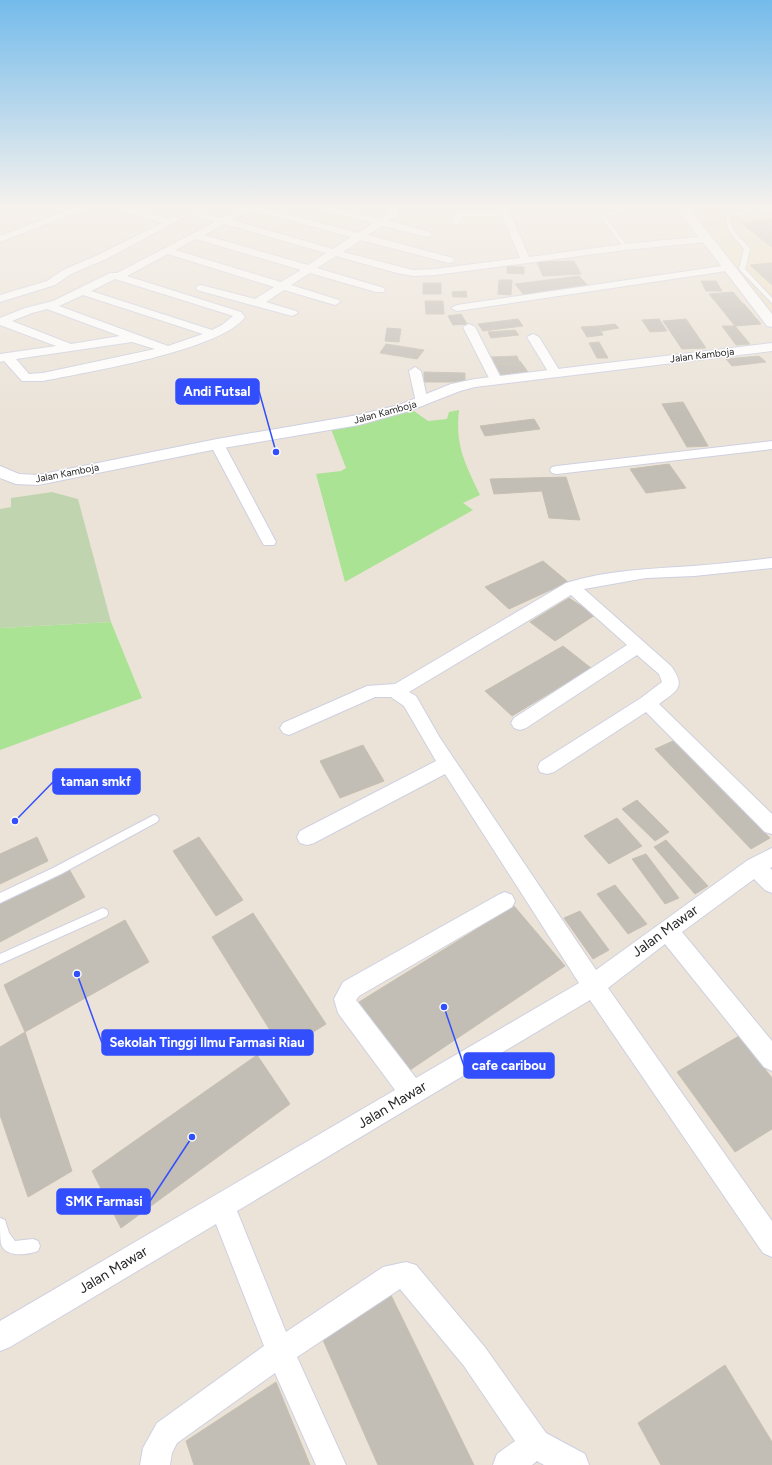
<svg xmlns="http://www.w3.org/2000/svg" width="772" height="1465" font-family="Figtree,sans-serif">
<rect width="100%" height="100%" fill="#ebe3d8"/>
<path fill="#ede2c7" d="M688,208h84v107z"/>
<path fill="#aae393" d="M459,410c-4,36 6,53 21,85l-17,8 10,7 -128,72 -29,-108 25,-3 5,-3 -15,-39 83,-18 14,10 19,-2 2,-7z
M111,622l31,76 -142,52v-122z"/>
<path fill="#c0d5af" d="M52,492l26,7 33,123 -111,6v-119l11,-2v-9z"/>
<path fill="#c2bdb5" stroke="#c6c0b2" d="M772,219v9h-5l5,4v15l-31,-24z
M772,219v28l-31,-24z
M574,261l7,13 -38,2 -6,-14z
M772,263v22l-22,-20z
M507,266l17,1v7l-17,-1z
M579,276l10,11 -65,8 -9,-11z
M499,280h13l-1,15 -13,-1z
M701,281h15l6,10h-16z
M423,283h18v11h-18z
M466,291l1,6h-14l-1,-5z
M733,292l11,13 -25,1 -10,-12z
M425,301h18l1,13h-18z
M744,304l17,20 -26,2 -16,-20z
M461,314l6,10 -14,1 -5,-9z
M518,319l5,7 -40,5 -5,-7z
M659,319l8,12 -17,1 -8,-12z
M686,319l20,29 -24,1 -19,-28z
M615,324l4,4 -17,3 -4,-5z
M598,326l5,9 -16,2 -6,-10z
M722,326h13l15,18 -14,1z
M387,328l14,1 -2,13 -14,-1z
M515,330l4,5 -28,3 -3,-6z
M599,342l9,16h-11l-8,-15z
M386,344l38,6 -7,9 -37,-6z
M517,356l3,8 -25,1 -4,-8z
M759,356l7,6 -34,4 -6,-7z
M520,361l8,11 -26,4 -7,-11z
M424,372l41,1v9h-41z
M683,402l25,44 -21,1 -25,-43z
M534,419l6,10 -55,7 -5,-10z
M669,464l17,24 -40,5 -16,-24z
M566,477l14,43 -31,-2 -7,-27 -48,3 -4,-15z
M543,561l25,21 -59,27 -24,-22z
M569,598l26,17 -40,26 -25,-19z
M563,646l28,22 -79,48 -27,-25z
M673,741l97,97 -19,11 -96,-100z
M363,745l21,36 -44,17 -20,-37z
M637,800l32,32 -14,9 -33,-32z
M617,818l25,28 -33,18 -25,-28z
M37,837l11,24 -48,23v-30z
M199,837l44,63 -27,16 -43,-65z
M666,840l42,46 -13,8 -41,-47z
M646,854l33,44 -14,6 -33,-45z
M69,869l16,28 -85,45v-38z
M615,885l32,39 -19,10 -31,-40z
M514,906l51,60 -158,106 -48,-70z
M580,911l29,39 -16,9 -29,-41z
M253,913l73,111 -43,27 -71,-114z
M125,920l24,42 -124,70 -21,-47z
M25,1032l47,139 -44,26 -28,-82v-68z
M739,1036l33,42v51l-37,23 -58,-80z
M257,1055l33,49 -169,124 -29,-57z
M387,1287l87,178h-96l-59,-134z
M725,1365l47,77v23h-111l-23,-42z
M276,1382l34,83h-116l-8,-24z"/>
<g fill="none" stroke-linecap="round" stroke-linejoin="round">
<g stroke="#ced0e1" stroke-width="2">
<path id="lane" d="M617,208h4l-1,4 -15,5 23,30 -3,2 -25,-33 16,-6z
M772,209v2l-38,4 -4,3c0,13 13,21 20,31l-5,20 27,29v5l-33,-34 5,-20c-7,-10 -19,-18 -18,-31l7,-5z
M154,815l3,1 2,3 -2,3 -96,52 -61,29v-10l53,-25z
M103,908l4,2 1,3 -1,3 -107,48v-10z
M0,1218l5,2 4,13 6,8 18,-2 5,2 2,5 -2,5c-11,4 -32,7 -37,-7 -1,-7 -1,-18 -1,-26z"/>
</g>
<g stroke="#ced0e1" stroke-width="2">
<path id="street" d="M74,208h14l-88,34v-6z
M117,208h15l37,11 7,-3 5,3 -75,40 -35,15 -16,11 -55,17v-7l47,-14 16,-11 35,-15 64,-32 -43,-13z
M241,208h24l93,25 15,-10 -51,-13 -2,-2h16l43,11 11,-7 -2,-4h10l2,5 -11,8 41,11 2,2 -2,2 -3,1 -45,-11 -14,9 85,23 1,2 -1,2 -4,1 -88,-23 -18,12 70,18 22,-1 85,-11 -18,-42h-40l-3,9h-6l-1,-11 7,-4h40l-1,-2h10l21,49 96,-13 82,-8 5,3 -5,3 -82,8 -190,25 -22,1 -16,-3 -61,-17 -19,12 67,20 1,2 -1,2h-8l-66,-19 -19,12 48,15 1,2 -5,3 -51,-15 -18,12 30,9 2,2 -6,3 -95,-26 -1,-2 1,-2 4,-1 54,14 19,-12 -106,-33 -41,22 114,36 4,5c-25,34 -159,55 -202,64h-21l-18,-20 -4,1v-8l56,-8 -56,-21v-7l25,-10 28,-7 57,-28h7l98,-51 -27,-8v-4l3,-1 31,9zM251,210l100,27 -18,12 -101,-29zM224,224l102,29 -18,12 -104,-30zM196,239l105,31 -20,12 -106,-32zM115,279l109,34 9,3 -11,9 -10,5 -121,-39zM83,295l120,39 -35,12 -109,-40zM47,309l73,27 -49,8 -59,-23 20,-8zM132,342l23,7 -112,24 -14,1 -13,-15z
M729,265l4,1 1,2 -1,2 -276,41 -6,-3 6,-3z
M469,324l6,3 27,53 -2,3 -4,1 -6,-4 -27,-53z
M533,334l6,3 22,36 -2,3h-8l-2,-3 -22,-36z
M415,367l6,4 7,31 -6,4 -6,-4 -7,-31z
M217,440l5,1 2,3 52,98 -2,3h-10l-2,-3 -52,-98 2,-3z
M772,441v8l-215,25 -5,-1 -2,-3 2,-3 5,-1z
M772,558v10l-78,8 -48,2 -62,11 87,77c15,21 7,24 -12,38l113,110v20l-7,-2 -119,-120 -92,60 -7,2 -7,-2 -2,-5 2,-5 101,-64 21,-16 -3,-8 -22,-19 -111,73 -6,2 -6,-2 -3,-5 3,-5 113,-73 -56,-50 -162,97 7,4 24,42 156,232 152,-110 24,-12v19l-2,1 2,2v23l-7,-3 -11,-11 -72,53 90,109v30l-8,-4 -99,-123 -57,44 164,233v36l-9,-4 -173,-253 -353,211 49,121 97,-65 23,-5 10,3 68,81 62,87 39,21 4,11h-45l-7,-4 -5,4h-39l4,-11 18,-13 -51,-75 -64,-77 -103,68 49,108h-30l-41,-92 -98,70 -5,10 -2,12h-30l3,-17 14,-25 107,-77 -48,-122 -206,123 -10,4v-30l395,-231 -57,-77 -4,-14 9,-17 155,-87 7,-3 7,3 3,6 -3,6 -153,89 -3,4 60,78 163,-95 -134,-209 -131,69 -7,2 -7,-2 -3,-6 3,-6 136,-70 -32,-55 -13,-9h-16l-86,38 -6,-2 -3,-5 3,-5 84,-37 28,-2 171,-101c41,-13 84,-14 127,-17 26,-2 53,-5 79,-8z"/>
</g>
<g stroke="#ced0e1" stroke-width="2">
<path id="secondary" d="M677,208h12l83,106v13l-5,-1z
M772,343v8l-297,36 -15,4 -51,20 -50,14 -142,24 -179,36 -22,-1 -16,-6v-12l19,8 19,1 179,-36 141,-24 41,-10 52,-21 24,-5z"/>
</g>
<use href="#lane" fill="#fff" fill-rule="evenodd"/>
<use href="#street" fill="#fff" fill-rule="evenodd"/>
<use href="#secondary" fill="#fff" fill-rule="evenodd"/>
</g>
<linearGradient id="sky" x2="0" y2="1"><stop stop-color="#74bbeb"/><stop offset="0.5" stop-color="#f6f2ed"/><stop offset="1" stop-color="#f6f2ed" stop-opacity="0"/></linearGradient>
<rect width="772" height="413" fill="url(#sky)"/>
<g text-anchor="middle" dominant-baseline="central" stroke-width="3" stroke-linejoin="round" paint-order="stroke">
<g font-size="10" fill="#272727" stroke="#fff">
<text transform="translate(702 355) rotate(-7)">Jalan Kamboja</text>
<text transform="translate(385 412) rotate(-15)">Jalan Kamboja</text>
<text transform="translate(67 473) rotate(-11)">Jalan Kamboja</text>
</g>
<g font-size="14" fill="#272727" stroke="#fff">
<text transform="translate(665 931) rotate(-36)">Jalan Mawar</text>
<text transform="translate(392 1105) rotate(-31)">Jalan Mawar</text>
<text transform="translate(113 1270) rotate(-31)">Jalan Mawar</text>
</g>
</g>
<path fill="none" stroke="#334ffd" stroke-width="1.5" d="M276 452L259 391M15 821L53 782M77 974L102 1043M444 1007L464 1066M192 1137L150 1201"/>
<g fill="#334ffd" stroke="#fff" stroke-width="1.5">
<circle cx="276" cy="452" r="4"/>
<circle cx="15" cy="821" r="4"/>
<circle cx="77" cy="974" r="4"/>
<circle cx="444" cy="1007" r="4"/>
<circle cx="192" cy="1137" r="4"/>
</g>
<g fill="#334ffd" stroke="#334ffd" stroke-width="1.5">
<rect x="176" y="379" width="83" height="25" rx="4"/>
<rect x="53" y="769" width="87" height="25" rx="4"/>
<rect x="102" y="1030" width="211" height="25" rx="4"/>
<rect x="464" y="1053" width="90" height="25" rx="4"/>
<rect x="57" y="1189" width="93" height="25" rx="4"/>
</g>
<g font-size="13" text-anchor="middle" font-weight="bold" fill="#fff">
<text x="217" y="396">Andi Futsal</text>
<text x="96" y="786">taman smkf</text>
<text x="207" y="1047">Sekolah Tinggi Ilmu Farmasi Riau</text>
<text x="509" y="1070">cafe caribou</text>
<text x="104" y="1206">SMK Farmasi</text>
</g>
</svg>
